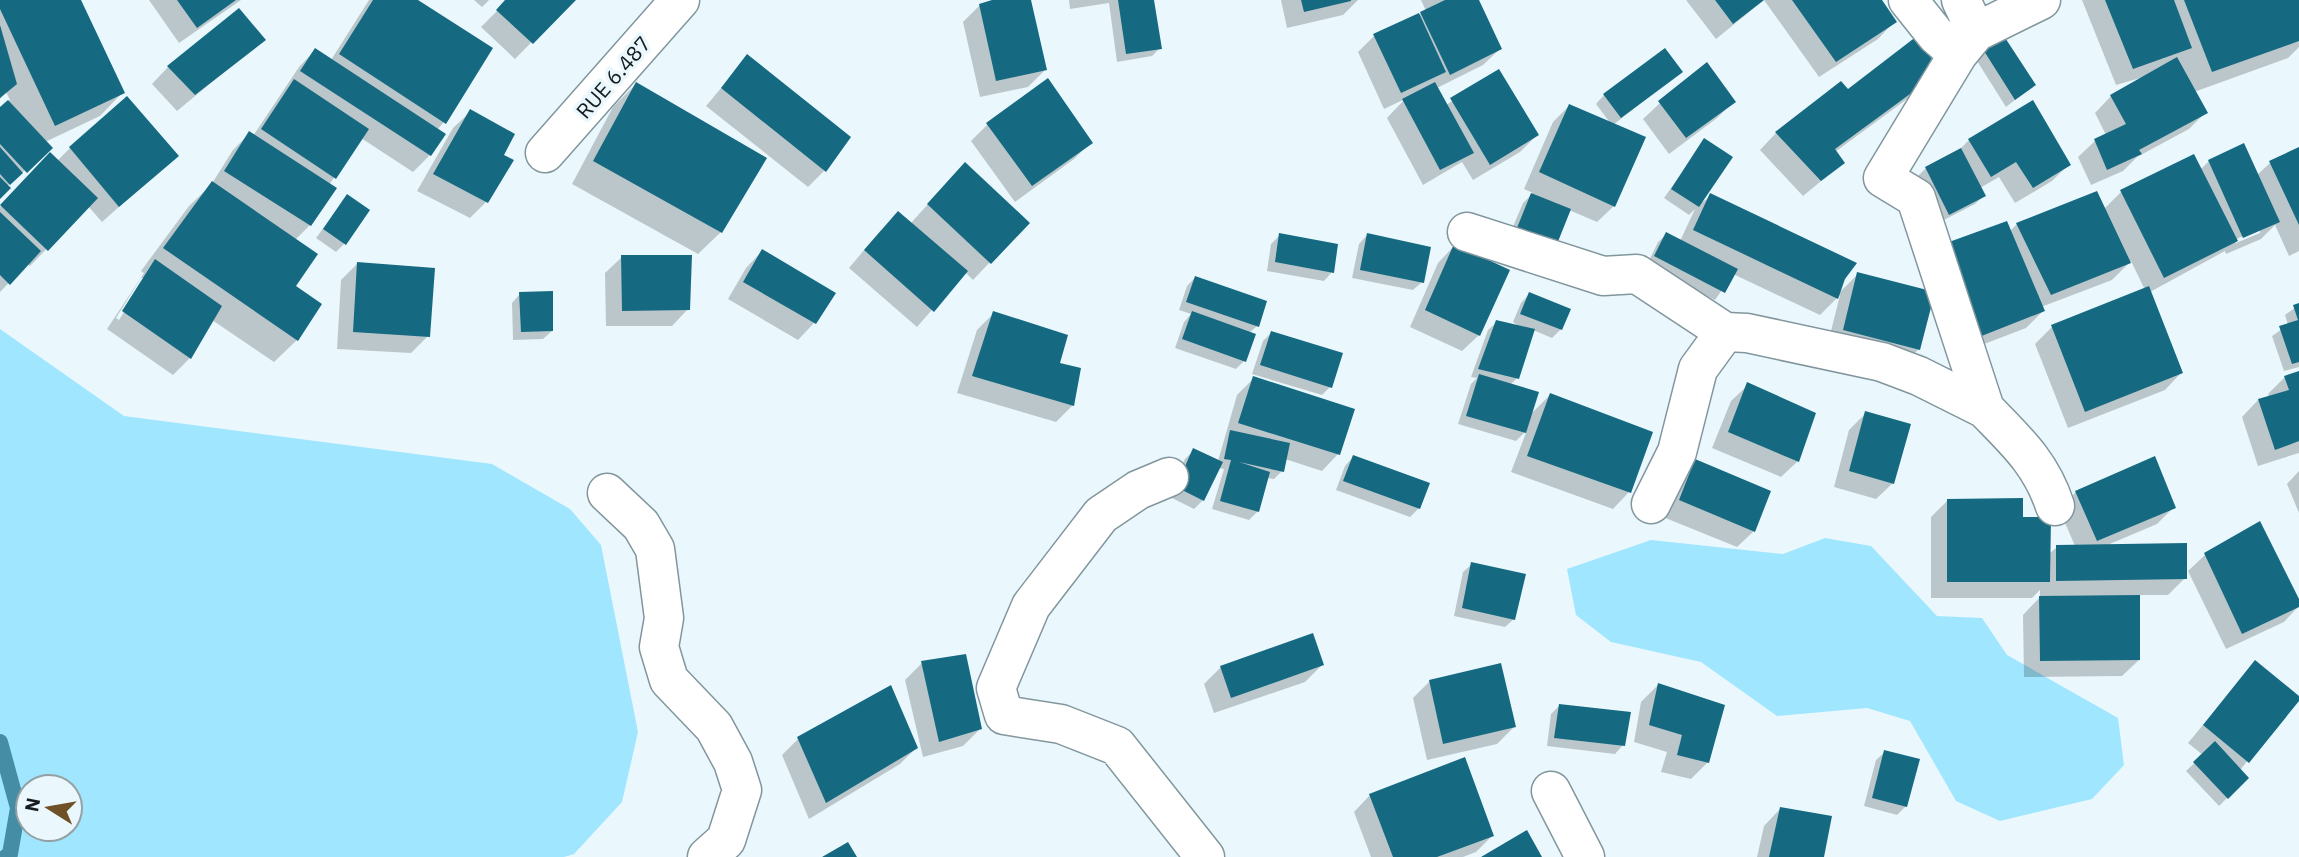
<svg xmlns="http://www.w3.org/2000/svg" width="2299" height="857" font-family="'IBM Plex Sans',sans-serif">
<rect width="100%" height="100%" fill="#eaf8fd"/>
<path fill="#a1e6ff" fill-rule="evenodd" d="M0,329l124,87 368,48 78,45 31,36 37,187 -16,70 -48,52 -10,3h-564zM70,787v42h-42v-42z
M1825,538l46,8 66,70 45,2 25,37 111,63 6,47 -32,34 -92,22 -44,-20 -46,-80 -43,-13 -90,8 -76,-54 -90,-20 -35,-27 -9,-46 84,-29 132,14z"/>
<path fill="#0003" fill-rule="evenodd" d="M0,0h79l43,93 -22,23 -55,26 5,6 -43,38 -7,11v-88l10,-9 -4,-8 -6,7z
M149,0h92l-62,43z
M369,0h46l29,122 -7,8 6,4 -13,21 -17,17 -52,-34 -32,47 -19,40 -15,15 2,100 -23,22 -62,-42 -22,38 -17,17 -66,-46 37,-56 -3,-2 48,-65 22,-21 22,-35 16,-16 4,2 46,-69 16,-17 16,10zM141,278h4l-26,42 -3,-2z
M474,0h15l-7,7z
M508,0h65l-58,59 -34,-32z
M999,0h30l16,70 -17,17 -48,10 -17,-75 17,-17z
M1069,0h83l8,48 -8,8 -35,6 -8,-59 -39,6z
M1281,0h77l-15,15 -56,13z
M1421,0h57l22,49 -17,16 -46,23 9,17 53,-34 38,64 -17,17 -47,28 -11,-18 -39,23 -36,-67 18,-19 -21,10 -26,-57 16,-16 52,-25z
M1686,0h193l15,22 -16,17 -59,38 -55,-77 -48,39z
M2082,0h215l2,47 -11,11 -94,34 12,20 -17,17 -52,28 -14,14 -32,14 -13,-28 17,-16 11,-6 -11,-22 16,-17 36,-20 -31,9z
M263,40l-86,71 -25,-27 16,-17z
M1980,45l54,40 -28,22 -34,-54z
M748,56l76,115 -16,16 -102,-81z
M1681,72l-68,53 1,81 -17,16 -28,-12 -60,26 14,-33 10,-10 -9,-4 29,-67 16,-16 42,18 -15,-20 8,-9z
M636,84l85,148 -23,22 -126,-70 41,-77z
M1922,88l-87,64 8,11 -40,33 -43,-46 16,-17 72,-42z
M1733,102l-16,16 -48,36 -26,-35 17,-16z
M470,112l32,43 -15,46 -17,17 -53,-27 36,-63z
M988,124l103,18 -17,17 -59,43 -44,-61z
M1969,140l100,24 -17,17 -37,22 -16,-26 -19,11 4,8 -9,8 -35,18 -23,-45 9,-9 32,-17z
M1704,141l-6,64 13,-9 132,82 -5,16 20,-20 61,75 -17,16 -75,-18 13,-52 -20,20 -87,-41 -18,26 -68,-35 11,-23 9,-8 13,7 15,-32 -6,6 -25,-17z
M70,148l106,8 -74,66 -14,-16 -58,60 -3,-2 -27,28v-85l34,-36 23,-10z
M2299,149v102l-10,5 -14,-31 -14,14 -35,15 -1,-3 -75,41 31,81 -16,17 -97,38 -33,-84 17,-17 93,-37 -14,-29 -19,19 -71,27 2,4 -17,17 -68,26 52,-123 7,-7 80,-31 7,16 17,-17 72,-35 7,13 9,-9 48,14 13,-12zM2260,229v4l-24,10 -2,-3z
M949,181l78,42 -54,57 -8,-8 -48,55 -68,-59 32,-38 29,-6z
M347,196l-3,48 -8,8 -20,-14z
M1280,235l52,37 -8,9 -57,-10 4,-27z
M1367,235l55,47 -9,8 -61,-12 7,-34z
M1454,246l25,89 -17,16 -52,-24 28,-64z
M762,251l72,43 -20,29 -16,17 -70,-41 18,-31z
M622,257l66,52 -16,17h-66l-1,-53z
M358,263l70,73 -17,17 -74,-4 4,-69z
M1195,278l62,48 -8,7 -5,28 -8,8 -61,-21 9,-26 7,-8 -12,-4 8,-24z
M520,294l32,37 -9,8 -30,1 -1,-37z
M1529,294l32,35 -9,9 -19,-8 -16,48 -7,7 20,30 20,-20 79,97 -16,17 -102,-37 16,-42 -11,11 -58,-17 13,-40 6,-6 -6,-1 17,-47 9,-8 24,6 -8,-6 8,-19z
M2299,305v62l-15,4 -12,-35 16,-11 -3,-10z
M994,313l63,51 16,41 -17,17 -99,-29 20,-63z
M1271,333l59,54 -8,8 -70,-21 11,-33z
M2299,372v81l-41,13 -16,-49 16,-17 11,-3 -1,-3 17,-17z
M1254,378l84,76 -16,17 -37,-12 -3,12 -8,8 -7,-1 -9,33 -9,9 -37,-11 12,-40 -6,-1 -15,32 -9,9 -26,-13 17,-37 9,-9 24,11 19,-66z
M1748,385l50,76 -17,16 -69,-29 19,-47z
M1866,413l27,70 -17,16 -42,-12 15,-57z
M1353,457l66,51 -9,9 -74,-27 9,-24z
M1696,461l58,70 -17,16 -74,-30 16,-39z
M2299,471v42l-12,-29z
M2076,492l98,15 -17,17 -52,22 80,32 -17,17h-29v65l-17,16 -98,1 -1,-62 17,-18v-7l-8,8h-101v-81l16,-16 74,18 28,35 8,-7 18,-1 -16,-37z
M2205,555l94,48v3l-15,16 -58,27 -38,-78z
M1472,564l42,55 -9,8 -51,-11 9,-44z
M2255,662l44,36 -59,72 7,8 -28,28 -33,-35 17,-16 -15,-12z
M922,663l58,66 -17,17 -40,11 -18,-77z
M1322,665l-17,17 -91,31 -10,-29 17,-17z
M1430,681l84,46 -17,17 -70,16 -14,-62z
M1658,685l50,77 -17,17 -30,-7 6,-20 -33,-10 7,-40z
M1560,705l63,40 -8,9 -68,-8 4,-32z
M798,739l118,9 -16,16 -91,55 -27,-64z
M1885,752l21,54 -9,9 -33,-9 12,-46z
M1370,795l122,41 -16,16 -13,5h-92l-17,-45z
M1780,809l43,48h-66l7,-31z"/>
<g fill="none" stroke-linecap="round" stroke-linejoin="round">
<path stroke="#448da5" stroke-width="16" d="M0,742l18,66 -8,46 -4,3"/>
</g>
<path fill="#156a82" d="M0,0h81l44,93 -70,33 -55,-117z
M177,0h59l-39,28z
M373,0h45l75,48 -47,76 -107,-70z
M505,0h71l-43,44 -37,-34z
M992,0h39l16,70 -51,11 -17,-77z
M1118,0h36l8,49 -36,5z
M1301,0h50v1l-47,11z
M1445,0h34l23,49 -52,26 -30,-63z
M1715,0h49l-31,24z
M1792,0h90l15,22 -61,40z
M2105,0h69l18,48 -59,21z
M2184,0h115v41l-87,31z
M239,8l27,32 -71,55 -28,-29z
M1419,13l27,59 -45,21 -28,-59z
M0,25l17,59 -17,14z
M2000,30l36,55 -21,15 -36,-57z
M1917,36l23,36 -105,77 10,14 -24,18 -46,-49 66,-51 7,8z
M315,48l131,86 -15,22 -131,-85z
M1665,48l18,24 -62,46 -18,-24z
M747,54l104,83 -25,35 -105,-84z
M2177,57l31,56 -69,37 3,4 -35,16 -13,-31 32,-15 -16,-29z
M1707,62l29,40 -50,36 -28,-37z
M1499,69l40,66 -49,30 -40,-67z
M1048,78l45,65 -61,43 -46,-63z
M294,79l75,50 -33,50 -75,-50z
M636,82l131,76 -45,75 -129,-72z
M1435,82l39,71 -34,17 -38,-71z
M127,96l52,60 -60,51 -50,-60z
M8,100l45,48 -26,25 -27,-29v-37z
M2033,100l38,65 -38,23 -17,-26 -25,15 -23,-38z
M1569,104l77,33 -31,70 -76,-35z
M470,109l45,25 -11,21 10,5 -26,43 -55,-29z
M249,131l88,57 -26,38 -87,-55z
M1704,138l29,19 -34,50 -28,-18z
M2244,143l36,79 -37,16 -35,-78z
M0,147l23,26 -13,12 -10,-11z
M2299,147v78l-30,-64z
M1961,148l25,48 -37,19 -24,-48z
M50,152l48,46 -50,53 -48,-46z
M2194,154l44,87 -74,37 -44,-88z
M965,162l65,61 -39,41 -64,-60z
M0,177l11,11 -11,11z
M212,181l106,73 -22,32 26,18 -24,37 -135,-93z
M2097,191l34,72 -80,32 -35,-72z
M1531,193l40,16 -14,35 -40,-16z
M1710,193l147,70 -12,16 -7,20 -145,-69z
M347,194l23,16 -24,35 -23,-16z
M898,211l70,60 -34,41 -70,-62z
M0,212l41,39 -31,34 -10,-10z
M2007,221l38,90 -71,28 -36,-93z
M1666,232l72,37 -13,24 -71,-37z
M1279,233l59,11 -4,29 -59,-11z
M1367,233l64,14 -7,36 -64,-13z
M1454,244l56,26 -30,66 -55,-26z
M762,249l74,44 -20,31 -73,-42z
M621,255h71l-2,55 -68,1z
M155,259l67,47 -31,53 -69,-48z
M357,262l78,6 -5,69 -77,-5z
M1857,272l78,20 -15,58 -77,-20z
M1195,276l72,25 -8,26 -73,-25z
M2149,286l34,87 -98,39 -34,-87z
M553,291v40l-32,1 -2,-40z
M1529,292l42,17 -9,21 -42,-16z
M2299,303v59l-7,2 -13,-38 19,-6 -5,-15z
M993,311l75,24 -8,28 21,5 -7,38 -102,-30z
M1192,311l64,23 -10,28 -64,-23z
M1496,320l39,9 -16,50 -41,-10z
M1271,331l72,22 -11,35 -72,-23z
M2299,371v70l-24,9 -17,-51 31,-9 -5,-14z
M1479,374l60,18 -13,41 -60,-17z
M1253,376l102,33 -15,46 -102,-32z
M1747,382l69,31 -17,49 -71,-30z
M1550,393l103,39 -22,61 -104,-37z
M1865,411l46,13 -17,60 -45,-13z
M1230,430l60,13 -6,29 -45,-10 31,10 -11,40 -39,-11 11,-41 -7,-1z
M1193,448l30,14 -19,39 -28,-14z
M1353,455l77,28 -10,26 -77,-28z
M2155,456l21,52 -79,33 -22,-50z
M1695,459l76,32 -16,41 -76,-32z
M2023,498v19h28l-1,65h-103v-83z
M2260,521l39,78v8l-57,27 -38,-81z
M2187,543v36l-131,2v-36z
M1471,562l55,12 -11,46 -53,-12z
M2140,595v65l-100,1 -1,-65z
M1313,633l11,32 -93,33 -11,-32z
M966,654l16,75 -43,13 -18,-81z
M2255,660l44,36v5l-50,62 -46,-38z
M1501,663l15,64 -73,17 -14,-64z
M1658,683l67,22 -16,58 -32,-8 5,-20 -33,-10z
M891,685l27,63 -92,55 -29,-66z
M1559,704l72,8 -6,34 -71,-8z
M2215,741l34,37 -21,21 -35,-37z
M1884,750l36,9 -13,48 -35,-9z
M1465,757l29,79 -57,21h-44l-24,-63z
M1780,807l52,9 -8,41h-55z
M1527,830l15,27h-61z
M848,842l9,15h-35z"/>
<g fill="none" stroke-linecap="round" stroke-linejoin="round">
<g stroke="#81969d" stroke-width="41">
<path id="minor" d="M1908,0l28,35 22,19
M1961,0l15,32
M545,153l135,-153
M1467,232l136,44 34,-2 88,58 22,1 135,29 37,14 66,33 -69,-211 -33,-20 75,-124 18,-22 65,-32
M1985,409c31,32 56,54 70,97
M1169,477l-31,13 -37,25 -70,91 -35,82 8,27 57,9 56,22 88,111
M607,493l34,32 14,24 9,69 -5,29 10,33 45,47 19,35 9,28 -16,50 -19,17
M1651,504l26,-52 21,-83 27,-37
M1551,791l34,66"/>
</g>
<use href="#minor" stroke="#fff" stroke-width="38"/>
</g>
<g text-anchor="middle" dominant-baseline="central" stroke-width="7" stroke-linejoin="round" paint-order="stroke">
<g font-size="21" fill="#141c1f" stroke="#eaf8fd">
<text transform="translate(613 77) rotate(-49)">RUE 6.487</text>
</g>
</g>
<g transform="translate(49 808) rotate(281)"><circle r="33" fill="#eaf8fd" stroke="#94a0a4" stroke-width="2"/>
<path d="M0-5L12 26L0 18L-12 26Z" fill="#705026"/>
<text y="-10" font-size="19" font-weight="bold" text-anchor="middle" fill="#141c1f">N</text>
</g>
</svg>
